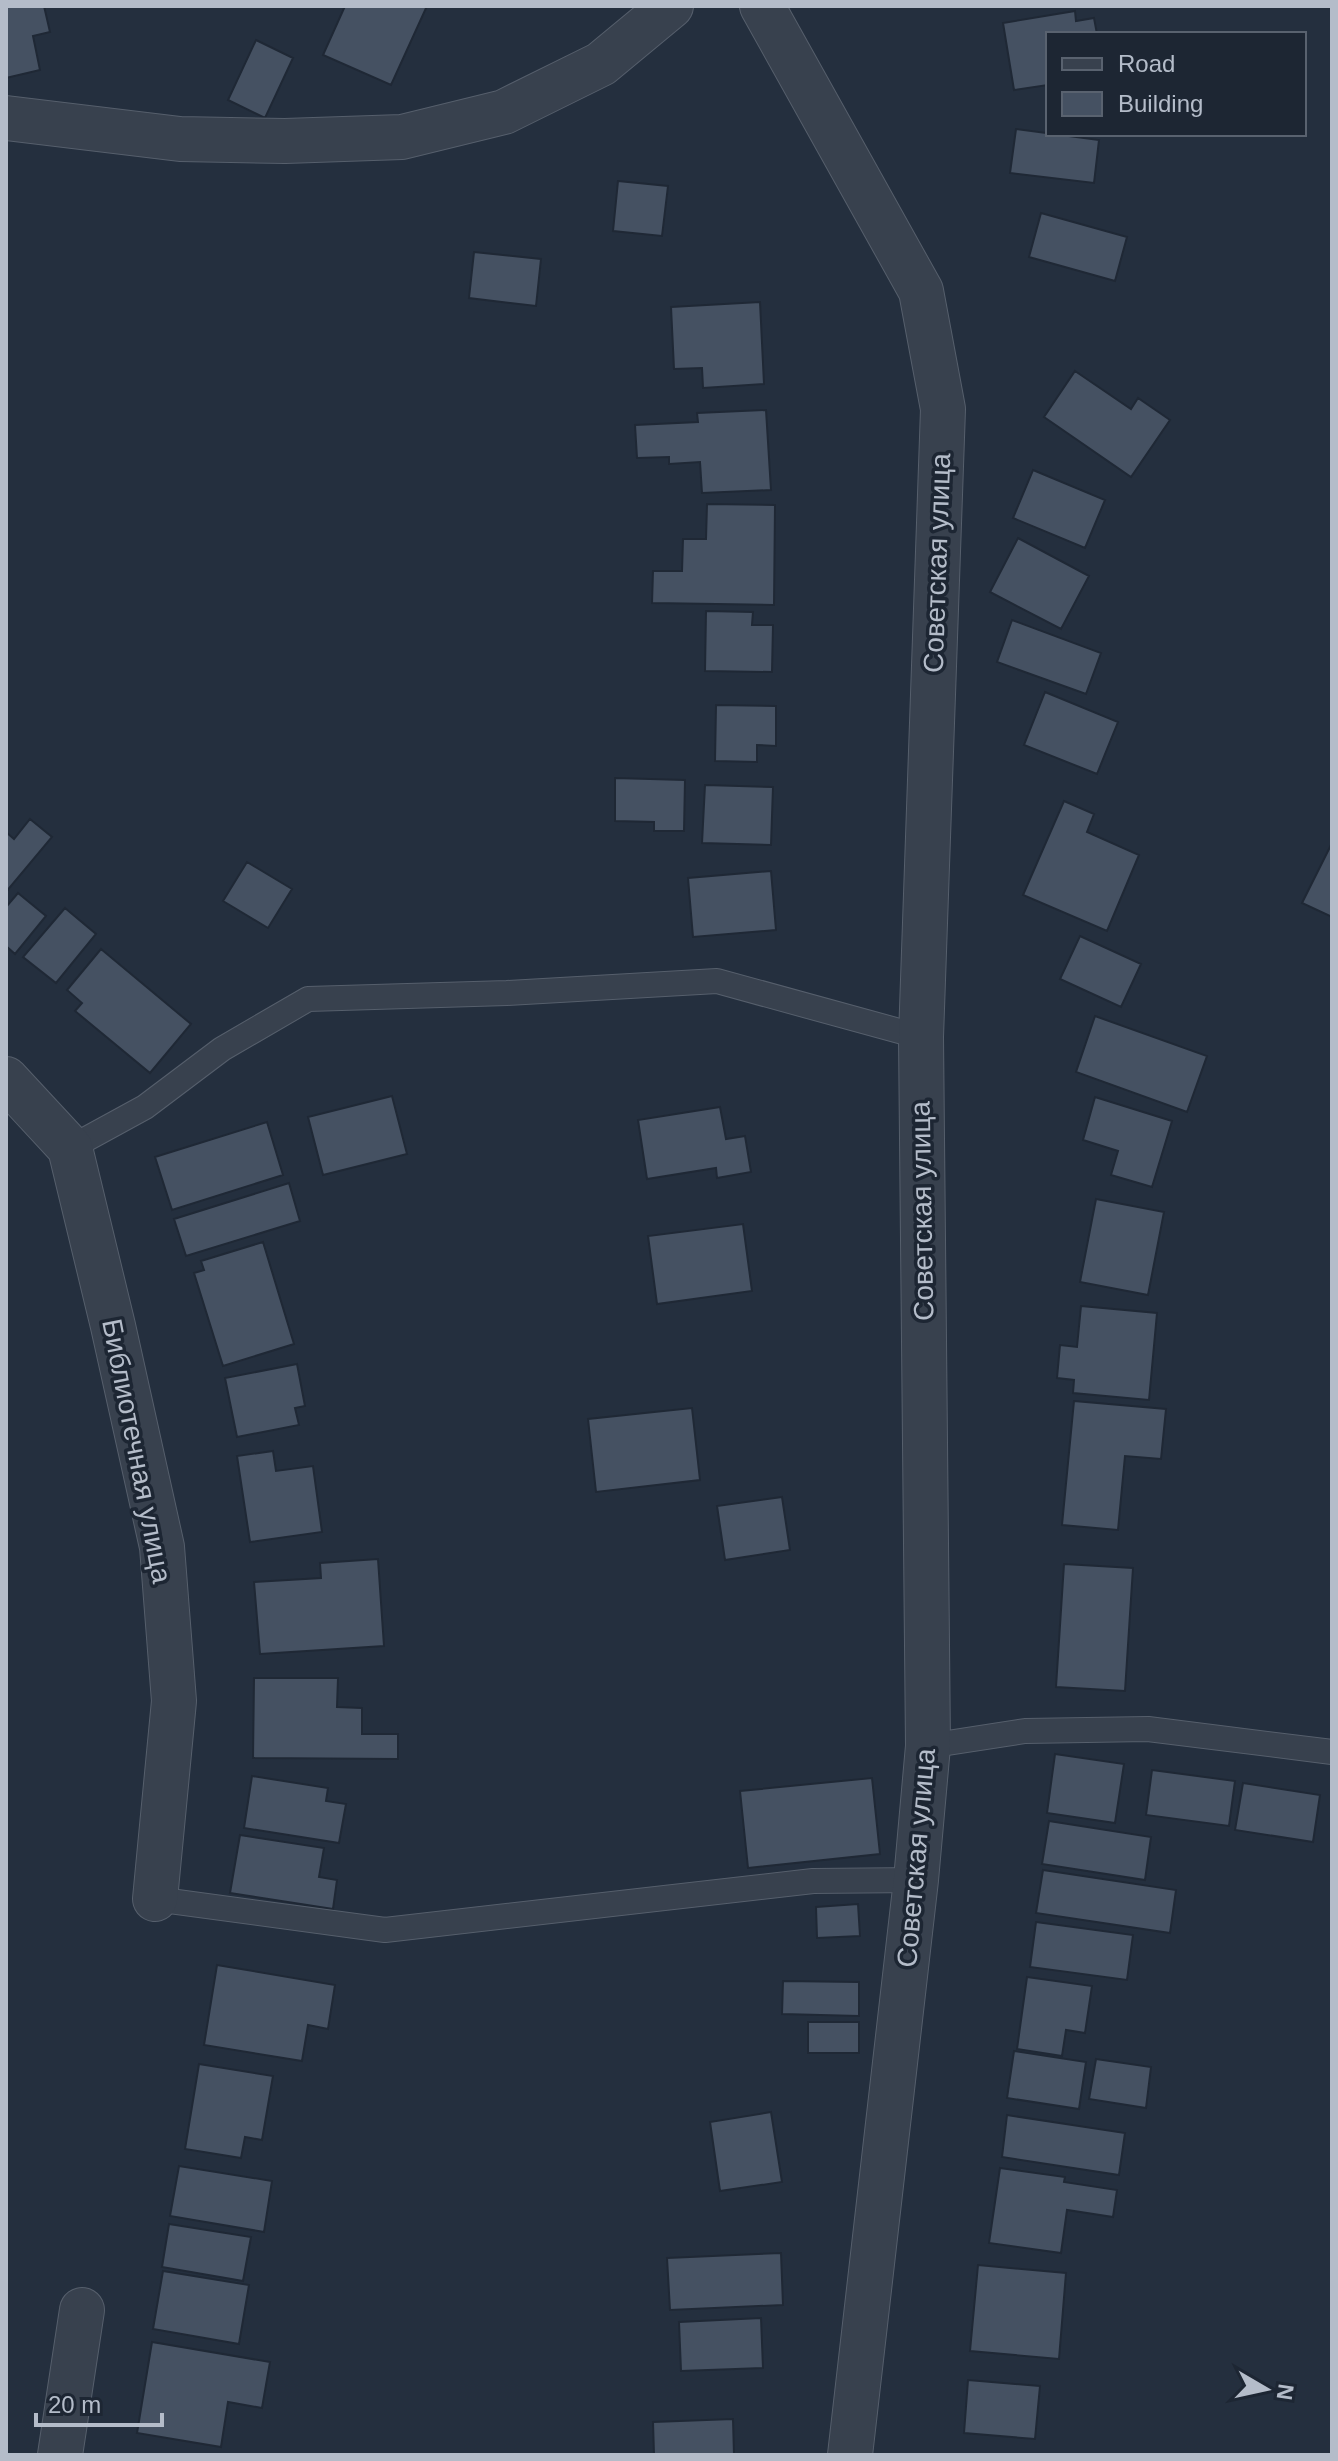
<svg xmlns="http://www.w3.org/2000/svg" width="1338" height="2461" font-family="Arial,sans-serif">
<rect width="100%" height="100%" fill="#242f3e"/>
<path fill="#455162" stroke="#1f2835" stroke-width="2" d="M6,6h38l6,26 -17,4 7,34 -34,8z
M345,6h82l-36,79 -68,-30z
M1075,11l1,10 18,-3 3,16h-49v51l-34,5 -11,-67z
M256,40l37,18 -28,60 -37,-18z
M1016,129l83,11 -5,43 -84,-10z
M618,181l50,5 -6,50 -49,-5z
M1041,213l86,24 -12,44 -86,-24z
M474,252l67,7 -5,47 -67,-8z
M760,302l4,82 -61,4 -1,-20 -28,1 -3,-62z
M1075,371l56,38 7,-11 32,22 -39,57 -87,-60z
M766,410l5,80 -69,3 -2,-31 -31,2v-7l-32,1 -2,-33 63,-3 -1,-9z
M1033,470l72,30 -20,48 -72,-30z
M707,504l68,1 -1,100 -122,-2 1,-32h29l1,-32h23z
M1018,538l71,38 -28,53 -71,-37z
M706,611l47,1 -1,13h21l-1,47 -67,-1z
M1012,620l89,33 -15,41 -89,-32z
M1045,692l73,30 -21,52 -73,-29z
M716,705l60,1v40l-19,-1v17l-42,-1z
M615,778l70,2 -1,51h-30v-9l-39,-1z
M705,785l68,2 -2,58 -69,-2z
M1064,801l30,13 -7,18 52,23 -32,76 -84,-36z
M30,819l22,18 -46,55v-60l8,7z
M1332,843v74l-30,-14z
M247,862l45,27 -24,39 -45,-27z
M771,871l5,59 -83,7 -5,-59z
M18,893l28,23 -31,38 -9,-8v-39z
M65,908l31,26 -40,49 -33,-26z
M1080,936l61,28 -20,43 -61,-28z
M101,949l90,75 -41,49 -75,-62 7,-8 -15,-13z
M1095,1016l112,40 -20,56 -111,-40z
M392,1096l15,58 -84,21 -15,-58z
M1095,1097l77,24 -20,66 -41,-12 7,-24 -35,-11z
M720,1107l6,32 19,-3 6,36 -34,6 -1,-10 -69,11 -9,-59z
M267,1122l16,53 -111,35 -17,-53z
M289,1183l11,38 -114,35 -12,-37z
M1096,1199l68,13 -16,83 -68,-13z
M743,1224l9,67 -95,13 -9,-68z
M263,1242l31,102 -71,22 -29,-93 10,-3 -3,-9z
M1081,1306l76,7 -8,87 -76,-7 1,-13 -17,-2 3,-33 17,2z
M297,1364l8,42 -10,2 4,17 -62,12 -12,-59z
M1074,1401l92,8 -5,50 -36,-3 -7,74 -56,-5z
M692,1408l8,72 -104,12 -8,-73z
M273,1451l3,20 37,-5 9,66 -72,10 -13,-86z
M782,1497l8,53 -65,10 -8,-54z
M378,1559l6,87 -124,8 -6,-72 67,-4 -1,-15z
M1064,1564l69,4 -8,123 -69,-4z
M254,1678h84l-1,29 25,1v26h36v25l-145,-1z
M1055,1754l69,10 -9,59 -68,-10z
M1152,1770l83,11 -6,45 -83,-11z
M252,1776l76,12 -2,13 20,3 -7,39 -95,-15z
M872,1778l8,76 -132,14 -8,-77z
M1243,1783l77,12 -7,47 -78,-12z
M1049,1821l102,16 -6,43 -103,-16z
M240,1835l84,13 -5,29 18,3 -4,29 -103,-16z
M1043,1870l133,20 -6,43 -134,-20z
M858,1904l2,32 -43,2 -1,-31z
M1036,1922l97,13 -6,45 -97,-13z
M217,1965l118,20 -7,44 -20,-4 -6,36 -98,-16z
M1027,1977l65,9 -7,47 -19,-3 -4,26 -45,-7z
M783,1981l76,1v34l-77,-2z
M808,2022h51v31h-51z
M1014,2051l72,11 -7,47 -72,-11z
M1096,2059l55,8 -5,41 -57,-9z
M199,2064l74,12 -11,64 -17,-3 -4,21 -56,-9z
M771,2112l11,70 -62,9 -10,-69z
M1007,2115l118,18 -6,42 -117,-18z
M179,2166l93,15 -8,51 -94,-16z
M1000,2168l65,9 -1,5 53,8 -4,27 -46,-7 -6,43 -72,-10z
M169,2224l82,13 -8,44 -81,-14z
M781,2253l2,52 -113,5 -3,-52z
M978,2265l88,8 -7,86 -89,-8z
M163,2271l86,14 -10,59 -86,-15z
M761,2318l2,50 -82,3 -2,-49z
M152,2342l118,20 -8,46 -34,-6 -7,45 -84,-14z
M968,2380l72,6 -5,53 -71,-6z
M733,2419l1,36h-80l-1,-33z"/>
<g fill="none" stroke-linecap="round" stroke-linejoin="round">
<g stroke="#565f6c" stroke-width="26">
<path id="lane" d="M70,1148l75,-41 77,-58 86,-50 199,-6 210,-12 204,56
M928,1746l97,-15 123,-2 184,23
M155,1899l230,31 428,-49 103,-1"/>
</g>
<g stroke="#565f6c" stroke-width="46">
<path id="street" d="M762,6l159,285 22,118 -22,628 7,709 -12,134 -66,575
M6,118l174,21 105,2 117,-4 102,-25 97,-48 70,-58
M6,1079l64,69 43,178 49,221 12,154 -19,198
M60,2455l22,-145"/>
</g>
<use href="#lane" stroke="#38414e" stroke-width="24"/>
<use href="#street" stroke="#38414e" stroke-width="44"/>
</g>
<g text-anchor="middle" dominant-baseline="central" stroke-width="7" stroke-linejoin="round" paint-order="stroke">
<g font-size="28" fill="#b4bcc9" stroke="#1d2633">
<text transform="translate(937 563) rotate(-88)">Советская улица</text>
<text transform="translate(922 1211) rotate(-91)">Советская улица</text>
<text transform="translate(137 1451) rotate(79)">Библиотечная улица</text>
<text transform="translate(916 1858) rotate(-85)">Советская улица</text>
</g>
</g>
<rect width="1338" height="2461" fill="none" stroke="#b4bcc9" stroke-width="16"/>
<rect x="1046" y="32" width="260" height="104" fill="#1d2633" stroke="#59626f" stroke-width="2"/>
<rect x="1062" y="58" width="40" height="12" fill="#38414e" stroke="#59626f" stroke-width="2"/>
<text x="1118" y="72" font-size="24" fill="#b4bcc9">Road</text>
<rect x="1062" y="92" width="40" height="24" fill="#455162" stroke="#59626f" stroke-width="2"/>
<text x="1118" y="112" font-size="24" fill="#b4bcc9">Building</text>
<g transform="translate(1266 2389) rotate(99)" stroke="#1d2633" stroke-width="6" paint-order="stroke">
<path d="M0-6L14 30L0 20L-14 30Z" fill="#b4bcc9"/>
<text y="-12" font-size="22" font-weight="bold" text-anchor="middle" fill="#b4bcc9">N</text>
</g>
<path d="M36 2413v12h126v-12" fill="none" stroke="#b4bcc9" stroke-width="4"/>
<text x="48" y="2413" font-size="24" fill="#b4bcc9" stroke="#1d2633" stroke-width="6" paint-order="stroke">20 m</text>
</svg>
